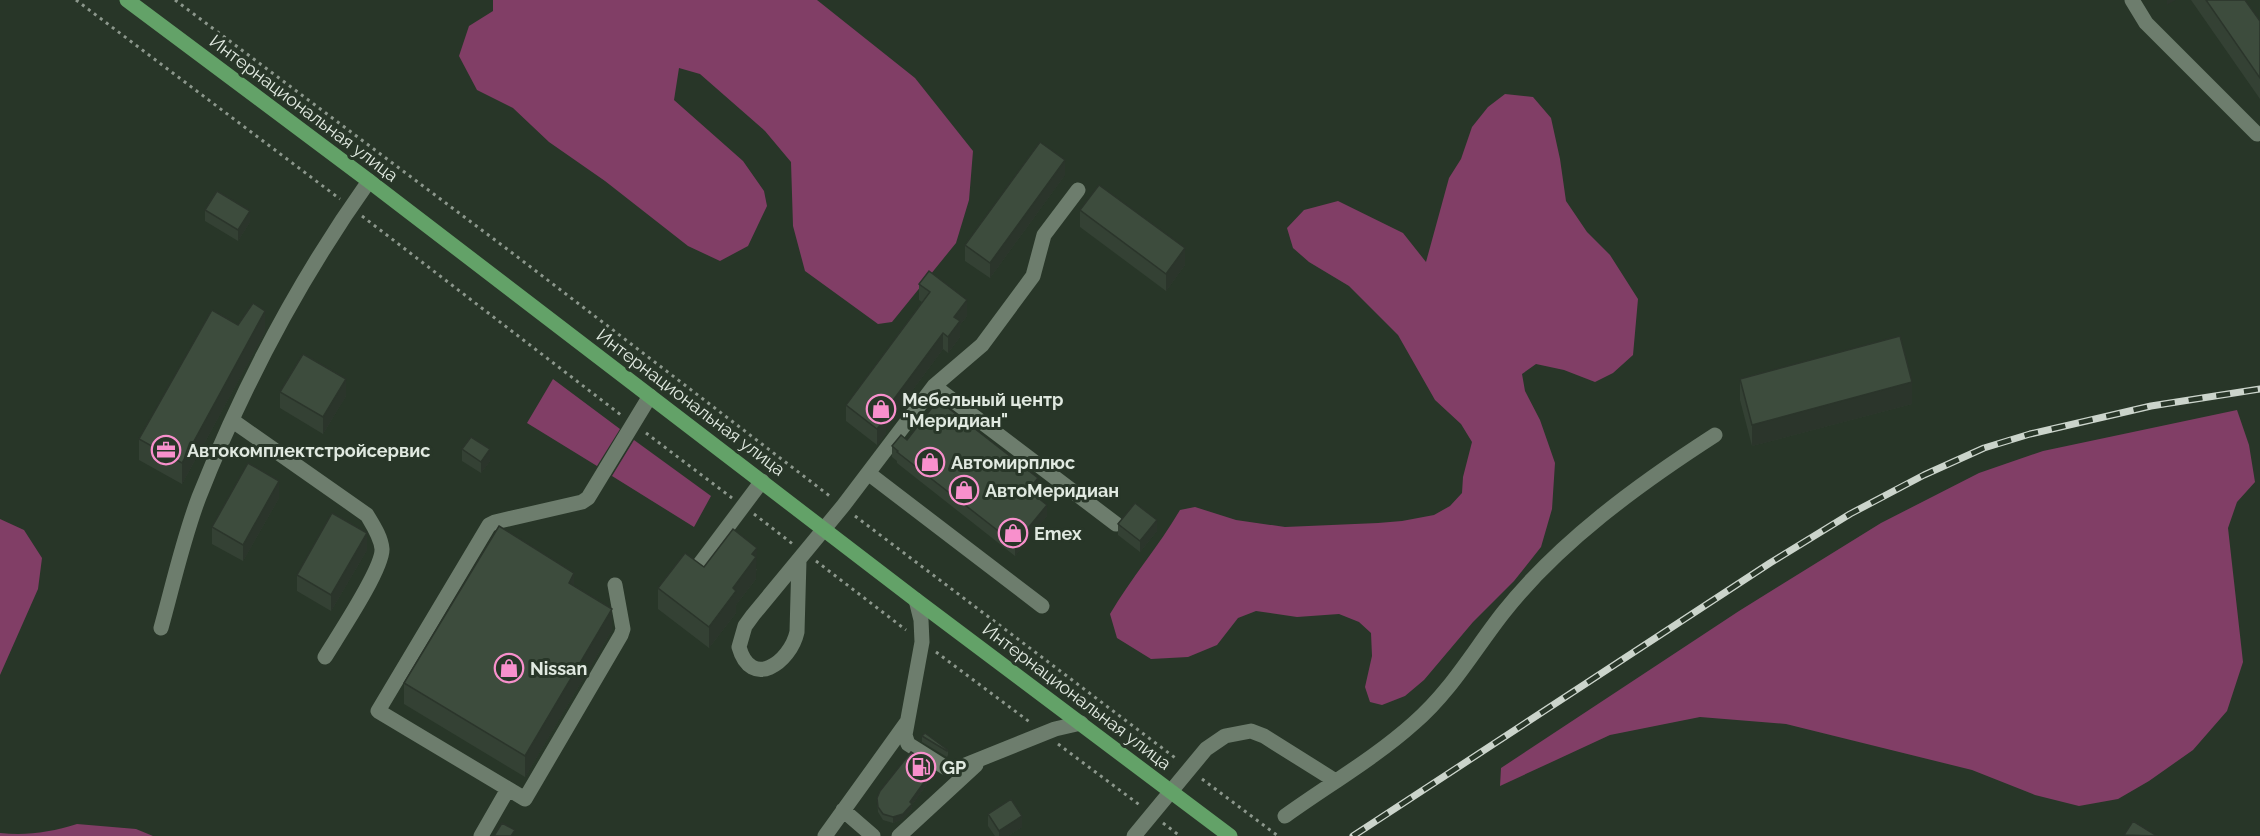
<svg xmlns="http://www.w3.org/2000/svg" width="2260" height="836" font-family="Raleway,sans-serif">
<rect width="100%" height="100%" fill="#283628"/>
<path fill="#813e66" d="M493,0h324l98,78 58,73 -4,49 -13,43 -64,79 -14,2 -73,-53 -12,-45 -2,-64 -26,-31 -65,-57 -21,-6 -5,32 69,61 21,30 3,15 -19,40 -28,15 -32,-15 -83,-65 -56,-39 -36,-34 -36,-18 -18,-34 10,-30 24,-15z
M1505,94l28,3 18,21 9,41 6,42 21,31 23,23 28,44 -5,56 -20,18 -18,9 -31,-12 -28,-6 -14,10 3,17 15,29 15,43 -3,46 -11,38 -27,34 -41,41 -49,58 -19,16 -23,9 -12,-3 -5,-15 7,-31 -1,-23 -12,-11 -20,-8 -42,3 -41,-6 -18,7 -21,27 -29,12 -37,2 -34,-21 -7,-24c21,-36 49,-68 70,-104l15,-3 41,13 49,7 93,-4 24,-2 32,-6 16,-9 12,-13 1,-16 9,-35 -11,-18 -26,-24 -37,-65 -49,-49 -40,-24 -16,-14 -6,-20 17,-18 34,-9 65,32 23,29 23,-84 12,-19 11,-32 16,-20z
M553,379l67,50 -23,37 -70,-43z
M2237,410l12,35 6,37 -18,20 -9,26 15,134 -16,49 -34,39 -44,31 -31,18 -39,7 -44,-11 -63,-25 -186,-46 -86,-7 -90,18 -110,51 1,-18 238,-157 142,-88 98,-50 64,-22z
M634,440l77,56 -17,31 -82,-51z
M0,519l24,11 18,28 -4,31 -38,86z
M77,824l59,5 17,7h-153v-3c27,3 51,-1 77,-9z"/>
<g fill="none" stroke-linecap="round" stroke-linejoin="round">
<path stroke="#8c978c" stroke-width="3" stroke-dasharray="3 4.5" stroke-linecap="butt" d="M76,0l264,199
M175,0l336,252 320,245
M362,216l259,199
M646,433l86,65
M754,514l40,31
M855,516l323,244
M816,561l90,69
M936,652l95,71
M1058,744l83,62
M1202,779l76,57
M1163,823l17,13"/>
<path stroke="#6d7d6d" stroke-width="15" d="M2132,0l14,23 111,111
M934,386l182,138
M233,421l134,94c6,10 14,22 15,34 1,20 -45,88 -57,108
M868,473l174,133
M799,560l-2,72c-7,31 -46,58 -58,15l6,-21 8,-11 90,-109 91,-120 48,-41 51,-69 11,-41 34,-45
M696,569l66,-88
M615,585l8,44 -2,6 -96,164 -147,-88 111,-186 6,-3 87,-20 6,-4 62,-102
M916,600l5,20 1,22 -17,93 3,9 38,24h12l97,-39 26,-6
M161,628c12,-43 22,-89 38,-131 44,-111 101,-219 170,-316
M843,810l30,26
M1285,816c43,-31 90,-58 129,-93 37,-32 60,-73 89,-110 56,-71 136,-129 212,-178
M481,836l27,-47
M825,836l82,-114
M899,836l77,-71
M1134,836l72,-87 19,-13 26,-5 13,5 70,44"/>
<path stroke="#63a268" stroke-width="15" d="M127,0l242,181 547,419 314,236"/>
<g stroke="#cbd4cb" stroke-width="7">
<path id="rail" d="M1353,836l417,-273 80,-49 74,-39 60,-27 46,-14 121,-28 109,-17"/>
</g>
<use href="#rail" stroke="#283628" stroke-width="4.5" stroke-dasharray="14" stroke-linecap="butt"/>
</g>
<path fill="#344134" d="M2191,0h54l15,21v78z
M1065,175l-75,103 -25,-17v-16z
M205,210l45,12 -12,19 -33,-20z
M1080,210l105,55 -19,26 -86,-64z
M919,284l48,32 -7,9v12l-12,16 -5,-4 -57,77v8l-9,11 -31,-24v-16l76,-103 -3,-2z
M265,332l-83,152 -43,-24v-21z
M1740,379l172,25 -160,42 -12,-46z
M280,392l66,4 -23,38 -43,-26z
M907,440l131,49 -4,5 13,22 -32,40 -118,-93v-2l-5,-4v-11z
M462,449l28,12 -9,12 -19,-12z
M279,498l-36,63 -31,-17v-17z
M1118,524l39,7 -17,21 -22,-17z
M367,550l-36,61 -34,-20v-16z
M704,567l53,2 -1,2v8l-20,26v8l-27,35 -51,-39v-21z
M612,630l-87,147 -121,-73v-21z
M922,736l26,14v5l-1,2 -25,-15z
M935,773l-23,32v4l-9,10 -10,4 -10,-3 -5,-8 -1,-14z
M988,814l34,13 -14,9h-13l-7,-10z"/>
<path fill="#2b352b" d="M2167,0h9l-9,5z
M1065,160v15l-75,103v-15z
M250,211v11l-12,19v-11z
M1185,248v17l-19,26v-17z
M967,300v16l-7,9v12l-12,16v-16l6,-20z
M265,311v21l-83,152v-21z
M943,333v16l-57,77v8l-9,11v-16l5,-14z
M346,379v17l-23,38v-17z
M1912,382v22l-160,42v-21z
M490,449v12l-9,12v-11z
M1038,478v11l-10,12v-11z
M279,481v17l-36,63v-16z
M1047,505v11l-32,40v-12z
M1157,520v11l-17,21v-11z
M367,533v17l-36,61v-16z
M757,548l-1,31 -20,26v8l-27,35v-21l43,-73z
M574,573v22l-5,-12z
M612,609v21l-87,147v-21z
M935,767v6l-23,32v4l-9,10 -10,4v-6l17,-15z
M1022,816v11l-14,9h-9v-5z"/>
<path fill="#3d4c3d" stroke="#2b352b" stroke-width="1.5" d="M2206,0h39l15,21v57z
M1040,142l25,18 -75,103 -25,-18z
M1099,185l86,63 -19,26 -86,-64z
M217,191l33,20 -12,19 -33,-20z
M929,271l38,29 -13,17 6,4 -12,16 -5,-4 -61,82 4,3 -9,11 -31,-24 84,-113 -11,-8z
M253,303l12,8 -83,152 -43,-24 73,-129 26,15z
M1900,336l12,46 -160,43 -12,-46z
M303,354l43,25 -23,38 -43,-25z
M938,400l100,78 -10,12 19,15 -32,39 -118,-92 1,-1 -6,-5 9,-11 6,5z
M471,437l19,12 -9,13 -19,-13z
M248,463l31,18 -36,64 -31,-18z
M1135,503l22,17 -17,21 -22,-17z
M332,513l35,20 -36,62 -34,-20z
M499,526l75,47 -5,10 43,26 -87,147 -121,-73z
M733,529l24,19 -5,6 4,3 -23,31 3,3 -27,36 -51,-39 27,-35 19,14z
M925,733l23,17 -1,1 -25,-15z
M911,752l24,15 -25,35 2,2 -9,10 -10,3 -10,-3 -5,-7 -1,-9 3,-7z
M1011,799l11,17 -23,15 -11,-17z
M2133,821l24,15 -33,-1z
M502,823l13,7 -4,6h-17z"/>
<defs>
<g id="shop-ring" transform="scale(1.5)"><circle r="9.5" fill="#283628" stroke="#f890cc" stroke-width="1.5"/><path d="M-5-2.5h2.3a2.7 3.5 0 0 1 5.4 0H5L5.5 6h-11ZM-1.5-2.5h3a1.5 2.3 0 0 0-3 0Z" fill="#f890cc"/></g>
<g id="office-ring" transform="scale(1.5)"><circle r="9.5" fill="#283628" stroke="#f890cc" stroke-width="1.5"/><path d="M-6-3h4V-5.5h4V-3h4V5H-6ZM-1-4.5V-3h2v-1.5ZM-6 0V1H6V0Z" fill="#f890cc"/></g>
<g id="fuel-ring" transform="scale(1.5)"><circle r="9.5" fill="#283628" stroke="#f890cc" stroke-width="1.5"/><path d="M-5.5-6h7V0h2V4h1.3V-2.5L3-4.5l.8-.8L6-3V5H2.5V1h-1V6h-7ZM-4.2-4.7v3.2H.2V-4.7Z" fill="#f890cc"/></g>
</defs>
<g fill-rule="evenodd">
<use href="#shop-ring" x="881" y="409"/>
<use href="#office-ring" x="166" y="450"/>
<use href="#shop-ring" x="930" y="462"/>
<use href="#shop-ring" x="964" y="490"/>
<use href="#shop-ring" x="1013" y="533"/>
<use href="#shop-ring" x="509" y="668"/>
<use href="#fuel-ring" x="921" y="767"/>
</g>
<g text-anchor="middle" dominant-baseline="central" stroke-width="6" stroke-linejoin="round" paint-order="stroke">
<g font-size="18" fill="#e0e9e0" stroke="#283628">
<text transform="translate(304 108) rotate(37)">Интернациональная улица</text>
<text transform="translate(691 402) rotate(37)">Интернациональная улица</text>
<text transform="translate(1077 696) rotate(37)">Интернациональная улица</text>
</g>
<g font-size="18" font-weight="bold" fill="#e0e9e0" stroke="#283628" text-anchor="start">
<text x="902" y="399">Мебельный центр<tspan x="902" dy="21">"Меридиан"</tspan></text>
<text x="187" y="450">Автокомплектстройсервис</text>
<text x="951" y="462">Автомирплюс</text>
<text x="985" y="490">АвтоМеридиан</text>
<text x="1034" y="533">Emex</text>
<text x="530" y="668">Nissan</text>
<text x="942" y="767">GP</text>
</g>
</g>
</svg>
